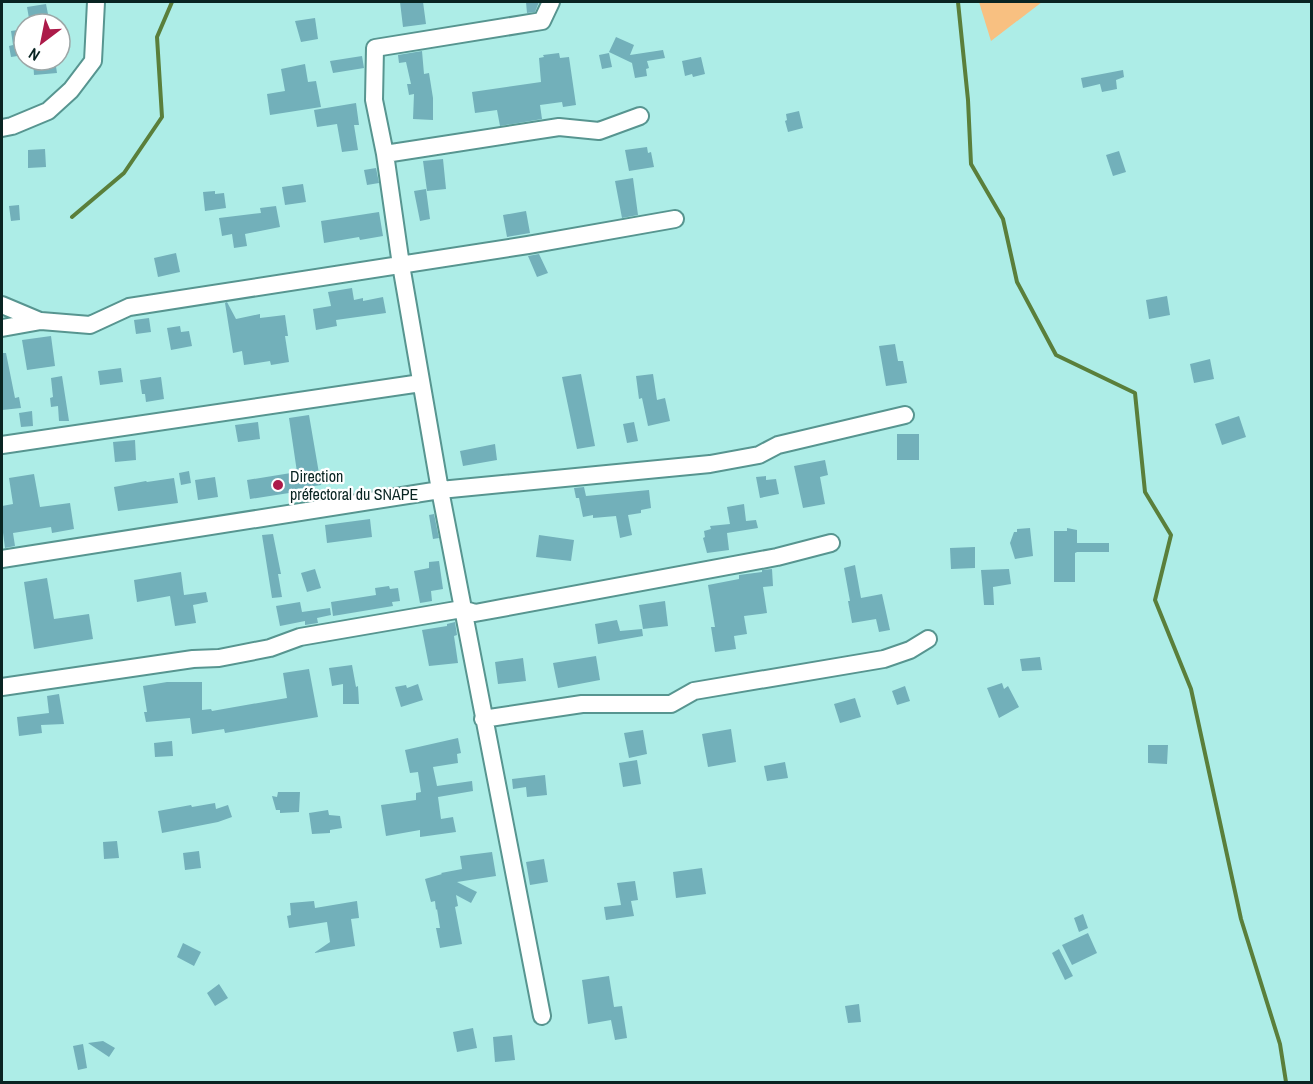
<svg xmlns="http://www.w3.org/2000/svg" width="1313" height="1084" font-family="'Archivo Narrow',sans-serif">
<rect width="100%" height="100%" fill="#adede7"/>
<path fill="#f8c081" d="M979,2h63l-51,39z"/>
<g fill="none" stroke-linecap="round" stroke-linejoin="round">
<path stroke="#5a7f3b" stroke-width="4" d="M958,2l10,98 3,64 32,55 14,63 39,73 79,38 10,99 26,43 -16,65 36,89 50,230 39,125 6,38
M72,217l52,-44 38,-56 -5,-80 15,-35"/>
</g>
<path fill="#72b0ba" d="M400,2h23l3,22 -23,3z
M526,2h13l-4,10 -8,1z
M46,4l4,20h-20l-3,-17z
M315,18l3,21 -17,3 -6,-21z
M24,29v26l-13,2 -2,-11 4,-1 -2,-14z
M616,37l18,8 -4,10 33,-5 2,8 -18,3 2,7 -3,1 1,7 -12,2 -3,-15 -23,-11z
M422,51l2,23 5,-1 4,25v22l-20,-1 1,-25 -5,1 -2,-11h4l-5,-22 -7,1 -1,-8z
M559,53l1,5 9,-1 7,48 -13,2 -1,-5 -22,3 2,14 -42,7 -3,-16 -22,3 -3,-21 69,-10 -2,-24 5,-1 -1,-2z
M609,53l3,14 -10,2 -3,-14z
M362,56l2,12 -31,5 -3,-12z
M701,57l4,17 -12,3 -1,-3 -7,2 -3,-15z
M33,60h22l2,13 -23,2z
M305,64l3,18 8,-1 5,26 -51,8 -3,-21 18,-3 -4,-22z
M1123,70l1,7 -8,3 1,9 -15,3 -2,-8 -17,4 -2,-10z
M356,103l3,22h-5l4,25 -16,2 -5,-28 -20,3 -3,-17z
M799,111l4,17 -15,4 -3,-11 2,-1 -1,-6z
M647,147l1,6 3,-1 3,15 -25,4 -4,-21z
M45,149l1,18 -18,1v-18z
M1119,151l7,21 -13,4 -7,-21z
M443,159l3,30 -19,2 -4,-30z
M376,168l3,15 -12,2 -3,-15z
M633,178l5,37 -16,3 -7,-37z
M303,184l3,18 -21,3 -3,-18z
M426,189l4,30 -10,2 -6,-30z
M215,191v3l9,-1 2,15 -21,3 -2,-19z
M19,205l1,15 -9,1 -2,-15z
M276,206l4,21 -35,7 2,12 -13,2 -2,-14 -10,2 -3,-18 42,-5 -1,-5z
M526,211l4,22 -23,4 -4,-22z
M379,212l4,24 -23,4 -1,-3 -35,6 -3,-22z
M176,253l4,19 -22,5 -4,-19z
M539,254l9,19 -11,4 -9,-21z
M352,288l2,12 9,-2v3l20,-4 3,16 -50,7 1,6 -21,4 -3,-21 18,-3 -3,-14z
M1167,296l3,19 -21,4 -3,-19z
M227,302l9,17 24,-5v4l25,-3 3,21h-3l4,26 -18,3 -1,-4 -26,4 -2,-14 -9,2 -8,-50z
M149,318l2,14 -15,2 -2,-14z
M180,326l1,6 8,-1 3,15 -21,4 -4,-22z
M51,336l4,30 -28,4 -5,-30z
M895,344l3,17h5l4,22 -21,3 -7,-40z
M2,353h4l9,45 4,-1 2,11 -19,2z
M1210,359l4,20 -20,4 -4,-19z
M121,368l2,14 -23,3 -2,-14z
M581,374l14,72 -18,3 -15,-72z
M653,374l4,26 8,-2 5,23 -22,5 -6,-28 -3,1 -3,-23z
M62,376l7,45h-10l-1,-15 -7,1 -1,-9 3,-1 -2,-19z
M161,377l3,22 -18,3 -1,-8h-3l-2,-14z
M32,411l1,15 -12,1 -2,-14z
M309,415l12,70 -32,5v3l-39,6 -3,-19 50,-8 -8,-54z
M1239,416l7,21 -24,8 -7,-21z
M258,422l2,17 -22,3 -3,-17z
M634,422l4,19 -11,2 -4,-19z
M897,434h22v26h-22z
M135,440l1,20 -21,2 -2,-20z
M495,444l2,16 -34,6 -3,-15z
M825,460l3,15 -8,2 5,27 -22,4 -9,-42z
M189,471l2,12 -10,2 -2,-12z
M34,474l6,33 30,-4 4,26 -22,4 -1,-6 -38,6 2,13 -10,2 -3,-23v-19l11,-2 -4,-26z
M766,476v4l10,-1 3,15 -19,4 -4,-21z
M215,477l3,20 -20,3 -3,-20z
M174,478l4,25 -60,8 -4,-24 32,-6 1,1z
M584,487l2,9 63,-6 2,18 -10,2v3l-13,2 4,20 -12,3 -4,-22 -23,2v-3l-10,2 -4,-19h-3l-2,-10z
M744,504l2,17 10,-1 2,8 -31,5 2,17 -22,3 -4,-15 2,-1 -1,-6 7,-2 -1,-3 20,-2 -3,-17z
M434,514l5,24 -6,1 -4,-24z
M370,519l2,18 -45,6 -2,-18z
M1030,528l3,28 -18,3 -5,-16 4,-11h3v-3z
M1067,528l10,2v13h32v9h-32l-2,1v29h-21v-51h13z
M273,534l8,40h-3l4,23 -10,1 -10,-63z
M539,535l35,5 -3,21 -35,-4z
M975,547v21l-24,1 -1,-21z
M439,561l4,28 -12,2 1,10 -12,2 -6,-32 15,-3v-6z
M855,565l6,33 21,-4 8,36 -11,2 -3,-13 -24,4 -4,-22h2l-6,-33z
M315,569l6,19 -14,4 -6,-19z
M772,569l1,17 -10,1 4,26 -23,3 3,18 -13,2 2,13 -21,3 -4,-25h4l-7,-42 31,-6v-4l23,-3v-2z
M1009,569l2,15 -18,3 1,18h-10l-3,-35z
M181,572l3,23 22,-3 2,10 -15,3 3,18 -21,3 -5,-30 -33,6 -3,-22z
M47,578l7,41 35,-5 4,25 -59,10 -10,-67z
M389,586l1,3 8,-1 2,13 -8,1 1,4 -60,10 -2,-14 45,-7 -1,-7z
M665,601l3,25 -25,3 -4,-24z
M300,602l2,10 28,-4 1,7 -14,3 1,5 -13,2v-4l-25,5 -4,-20z
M617,620l3,11 22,-2 1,7 -45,8 -3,-20z
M455,622l2,13 -3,1 4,27 -29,3 -7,-36 25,-4v-2z
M596,656l4,24 -42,8 -5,-25z
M1040,657l2,13 -20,1 -2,-12z
M523,658l3,23 -28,3 -3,-22z
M352,665l4,22 2,-1 1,18h-16v-20l-11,2 -3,-18z
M309,669l9,48 -93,16 -1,-4 -32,5 -2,-16 -44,4 -2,-10h3l-4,-26 24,-4h35v28l9,-1 1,2 75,-13 -4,-25z
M1002,683l2,6 4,-3 11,21 -20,11 -12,-30z
M418,684l5,16 -22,7 -6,-20 11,-2 1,3z
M905,686l5,15 -13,4 -5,-14z
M59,694l5,30 -23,1 1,8 -23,3 -2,-19 32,-4 -2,-17z
M855,698l6,19 -21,6 -6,-19z
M731,729l5,33 -28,5 -6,-33z
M643,730l4,24 -18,4 -5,-25z
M458,738l3,15 -4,1 1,9 -25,4 4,19 35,-5 1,10 -35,6 3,22 12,-2 3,15 -36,5v-7l-34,6 -5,-31 35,-5v-7l5,-1 -3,-20 -8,1 -5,-23z
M172,741l1,15 -18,1 -1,-14z
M1148,745h20l-1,19 -19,-1z
M637,760l4,24 -18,3 -4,-24z
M785,762l3,16 -21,3 -3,-15z
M545,775l2,20 -20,2 -1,-10 -13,2 -1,-10z
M278,792h22l-1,20 -19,1v-3h-4l-4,-14 5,1z
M215,803l1,6 12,-4 4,12 -14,5 -56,11 -4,-22 33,-6 1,2z
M328,810l1,5 11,1 2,12 -12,2v3l-18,1 -3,-21z
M117,841l2,17 -15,1 -1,-17z
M199,851l2,17 -16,2 -2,-17z
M492,852l4,24 -39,6 20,10 -6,11 -15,-8 2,11 -3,1 7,37 -22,4 -4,-20h4l-3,-19 -1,1 -1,-9 -4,1 -6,-23 17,-5 -1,-1 21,-4 -2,-13z
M544,859l4,23 -18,3 -4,-23z
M702,868l4,26 -30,4 -3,-26z
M635,881l3,19 -7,1 3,15 -28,4 -2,-13 17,-2 -4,-22z
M314,901l1,7 42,-7 2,17 -8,1 4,27 -41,7 16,-11 -3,-20 -38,6 -2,-12 4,-1 -1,-12z
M1083,914l5,14 -9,4 -5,-14z
M1088,933l9,20 -25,12 -10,-20z
M183,943l18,9 -7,14 -17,-9z
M1059,949l14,27 -8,4 -13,-27z
M609,976l5,31 8,-1 5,32 -12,2 -4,-20 -23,4 -6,-44z
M219,984l9,14 -13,8 -8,-13z
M859,1004l2,18 -13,1 -3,-17z
M473,1028l4,20 -20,4 -4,-20z
M512,1035l3,25 -20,2 -2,-25z
M103,1041l12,7 -6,9 -21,-14z
M83,1044l4,24 -9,2 -5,-24z"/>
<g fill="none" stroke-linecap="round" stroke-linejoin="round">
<g stroke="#579590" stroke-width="20">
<path id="minor" d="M2,128l10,-2 36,-15 23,-21 22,-29 3,-59
M385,154l174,-27 40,4 41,-15
M2,305l38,16
M2,328l39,-7 49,4 39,-18 399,-62 147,-26
M2,445l419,-62
M2,559l438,-69 270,-26 49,-9 19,-10 127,-30
M2,687l191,-28 26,-1 51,-10 30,-11 162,-28 13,4 302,-56 54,-14
M483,719l99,-15h89l23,-13 190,-32 26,-9 18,-11
M542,1016l-102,-526 -39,-225 -16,-111 -11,-54 1,-52 167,-27 9,-19"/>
</g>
<use href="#minor" stroke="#fff" stroke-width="16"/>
</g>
<circle fill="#ac1a49" stroke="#fff" stroke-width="2" cx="278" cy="485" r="6"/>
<g text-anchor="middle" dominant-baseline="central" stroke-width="4.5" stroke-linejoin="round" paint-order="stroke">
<g font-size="16" fill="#092422" stroke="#fff" text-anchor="start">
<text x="290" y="476">Direction<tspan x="290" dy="18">préfectoral du SNAPE</tspan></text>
</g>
</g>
<rect width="1313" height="1084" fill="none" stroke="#092422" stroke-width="6"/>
<g transform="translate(42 42) rotate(212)"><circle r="28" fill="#ffffff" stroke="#9da7a7" stroke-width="1.5"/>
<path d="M0-4.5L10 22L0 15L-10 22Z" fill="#ac1a49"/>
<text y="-9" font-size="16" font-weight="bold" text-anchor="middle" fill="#092422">N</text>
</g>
</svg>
